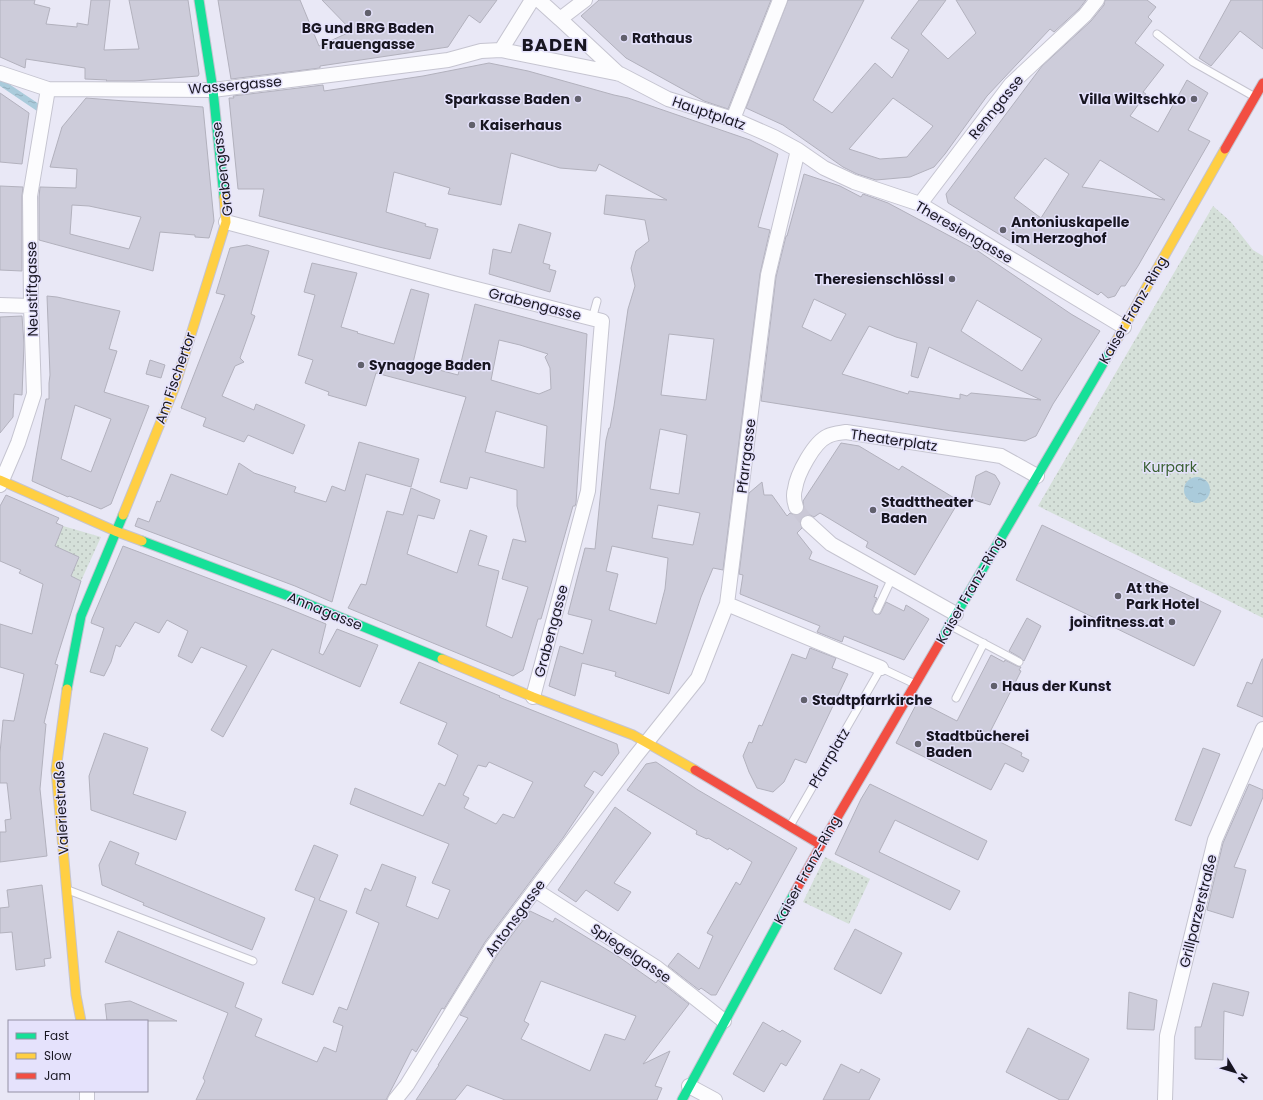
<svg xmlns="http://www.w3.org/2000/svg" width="1263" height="1100" font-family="Poppins,sans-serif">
<defs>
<pattern id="park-dots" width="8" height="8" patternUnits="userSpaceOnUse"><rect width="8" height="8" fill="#d5e0d9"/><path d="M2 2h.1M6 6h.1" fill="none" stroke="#b6bfba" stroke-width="1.8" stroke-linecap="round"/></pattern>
<pattern id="water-ripples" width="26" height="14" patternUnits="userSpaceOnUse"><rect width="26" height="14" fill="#aacbdb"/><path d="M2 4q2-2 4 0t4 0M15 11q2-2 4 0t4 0" fill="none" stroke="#92aebc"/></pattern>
</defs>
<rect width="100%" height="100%" fill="#e9e8f6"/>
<path fill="url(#park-dots)" d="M1213,206l18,16 22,28 10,6v362l-225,-112z
M63,526l38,11 -20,44 -10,-5 8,-19 -24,-11z
M825,857l45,22 -21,45 -46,-22z"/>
<path fill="url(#water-ripples)" d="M0,78l42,28 -5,5 -37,-25z
M1184 490a13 13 0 1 1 26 0a13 13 0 1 1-26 0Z"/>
<path fill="#cdccda" stroke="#b2b1bd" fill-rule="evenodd" d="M0,0h35l-1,4 16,4 -4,16 31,3v-4l11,2 3,-25h19l-6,50 35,-1 -10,-49h59l11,74 -1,2 -64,5h-28l1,-1 -22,-1v-11l-59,-9 -1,9 -25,-11z
M218,0h82l19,46 33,-15 -30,-31h175l-17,23 -11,-8 -21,32 -128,19v2l-89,11z
M599,0h172l-43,109 -24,-8 -78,-43 -45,-42z
M788,0h76l-51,100 19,13 43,-50 17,15 17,-28 -18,-12 28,-38h27l-25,34 27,25 28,-26 -20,-33h130l-7,9 -25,23 -4,-3 -63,67 -42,58 -11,13 -24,10 -34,3 -19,-6 -14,-7 -60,-42 -37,-17zM893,98l40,28 -26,31 -27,2 -31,-10z
M1105,0h42l9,7 -8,10 4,4 -17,22 29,22 -21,27 3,2 -16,22 28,16 29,-52 21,13 -20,37 22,11 -72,125 -13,20h-4l-6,10 -7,2 -7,-6 -3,3 -150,-92 -2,-9 96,-128 49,-45 13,-16zM1045,158l24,16 -28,44 -27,-20zM1100,160l65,40 -83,-13z
M1231,0h32v49l-23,-18 -29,35 -12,-8z
M489,63l39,8 86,24 14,3 122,42 28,14 -20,73 12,3 -10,44 -37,296 -10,-2 -12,29 -32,97 -54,-18 1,-4 -34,-9 -7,33 -26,-10 11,-40 23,8 9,-34 -24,-6 17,-66 10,1 11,-109 3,-12h1l4,-22 14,-97 7,-23 -4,-18 5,-17 13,-10 -4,-21 -41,-6 2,-19 61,5 -68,-36 -3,7 -36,-3 -49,-15 -10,52 -53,-11 2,-6 -56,-16 -8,40 40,12 -1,2 13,3 -8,30 -51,-12 -120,-31 5,-27h-26l-9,-91h5l-1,-2 90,-11 1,6 99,-15zM669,334l45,5 -8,61 -45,-5zM660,429l27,6 -8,59 -29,-5zM658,505l42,8 -7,32 -41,-7zM612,546l56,12 -3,31 -9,35 -47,-14 9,-36 -12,-3z
M0,93l29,20 -7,51 -22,-2z
M86,98l117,9 11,114 -5,17 -14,-1v-2l-35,-3 -7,39 -114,-31v-43l1,-10 36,1 1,-19 -27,-2 12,-40zM72,205l17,1 52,11 -12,32 -59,-15z
M804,174l36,12 21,11 2,-3 25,9 90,48 93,63 29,17 -47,73 -17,32 -11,5 -80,-11 -184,-29 15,-124 10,-41h1zM814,299l32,15 -15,27 -29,-14zM977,300l65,39 -20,32 -61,-40zM869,326l27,11 21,6 -6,33 7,2 11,-31 112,53 -70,-7 -4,3 -7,-2v5l-51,-8 -1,3 -66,-20z
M0,186l23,1 -1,9v75l-22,-1z
M519,224l32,9 -8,30 7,2 -1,4 7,2 -6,21 -61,-18 4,-25 18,4z
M247,245l22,6 -18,63 4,2 -15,42 4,4 -9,4 -13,30 32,14 2,-6 49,21 -12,29 -45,-19 -4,7 -41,-16 3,-8 -25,-10 44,-113 -9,-2 14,-45z
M312,263l45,10 -16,54 17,5 -1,1 37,11 17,-55 18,5 -16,69 45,12 17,-71 112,30 -11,169 -1,3h-2l-32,113h-3l-15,51 -10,6 -165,-68 13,-24 5,1 21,-74 16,4 8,-27 29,12 -6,19 -16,-4 -11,39 50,19 13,-43 17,6 -9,29 21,6 -13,55 26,12 16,-51 -26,-8 11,-40 13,3 -9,-36v-16l-47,-13 -3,12 -27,-7 26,-85 -90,-24 -10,33 -38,-11 1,-3 -24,-9 8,-23 -15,-5 17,-60 -11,-3zM499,340l21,5 28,9 -3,3 5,11 1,21 -12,5 -48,-14zM496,411l51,15 -3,42 -59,-16z
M47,296l10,1 63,14 -11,38 8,2 -13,41 45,14 -38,98 -10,5 -32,-13 -1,1 -36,-16 14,-82h3v-16l1,-8zM75,405l36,14 -20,53 -30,-13z
M22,316l2,28 -2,51 -8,-1 -1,23 -13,16v-116z
M150,360l15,5 -4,13 -15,-4z
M359,442l60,17 -8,28 -45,-13 -34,128 -37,-16 -160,-60 3,-8 11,4 8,-21 3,1 11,-28 56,21 12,-32 15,10 42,14 -2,5 32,10 6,-16 13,5z
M841,443l18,3 40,24 3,-4 57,35 -44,74 -49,-28 2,-5 -48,-29 -6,4 -4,-2h-5l-5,6 2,7 -5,5 15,19 -3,7 69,27 -4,11 3,1 -5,12 3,4h5l6,-12 18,9 2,-6 23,14 -25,41 -60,-24 -2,6 -25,-10 3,-6 -80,-32 3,-19 -4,-1 10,-81 13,-11 2,13h8l15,21 3,-3 5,2h4l5,-6 -1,-8z
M986,471l9,4 5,8 -10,22 -19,-6 5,-23z
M6,495l53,23 -3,5 7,3 -8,20 24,11 -8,19 10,5 -26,83 3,1 -14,58 2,1 -6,65 7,67 -47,6v-30h6l-1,-12 6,-1 -4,-36h-7v-30l3,-33 11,1 10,-47 -24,-7v-43l32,10 11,-50 -24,-11 2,-3 -21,-9v-55z
M1042,525l179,86 -27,55 -178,-86z
M123,546l164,62 39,16 -7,29 4,2 14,-26 41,16 -18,42 -88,-38 -49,88 -12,-7 36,-64 -46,-19 -9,16 -14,-7 10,-25 -21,-11 -8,13 -24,-11 -15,25 -4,-2 -5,17 -7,14 -14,-4 14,-44 -13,-5 1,-4z
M1027,618l14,8 -17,35 -3,-3 -12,-7z
M810,648l26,10 -4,10 16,6 -42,89 -11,-4 -11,23 -11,10 -16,-4 -8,-16 -6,-16 6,-14 3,1 7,-18 3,1 30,-72 14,5z
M991,655l13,7 1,-2 12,6 4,1 -2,3 2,1 -33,65 34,17 -1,3 8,4 -6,12 -18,-9 -14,27 -95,-47 22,-42 39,20z
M1262,659h1v58l-26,-11 10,-24 5,2z
M419,662l81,34 -1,1 118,47 2,9 -17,23 -8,-5 -10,15 10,6 -31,46 -78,104 -41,67 -2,-1 -26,44 -4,-3 -26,51h-190l9,-19 -2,-3 25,-65 -123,-51 13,-31 126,52 -9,24 27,12 -7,17 62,26 7,-15 12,5 7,-26 -10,-4 6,-15 8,3 32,-87 -23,-10 9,-25 6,3 11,-27 34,13 -10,29 32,13 12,-29 -18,-7 17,-39 -99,-40 5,-16 68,28 16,-33 6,3 13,-31 -20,-11 9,-21 -47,-20zM489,762l44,20 -19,36 -11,-4 -7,10 -32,-16 5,-10 -6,-3 15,-30 8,2z
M104,733l44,15 -15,46 53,18 -10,28 -85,-30 -2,-34z
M1203,748l17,6 -29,72 -16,-6z
M656,762l42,28 99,58 -81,147h-5l-10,-7 -2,2 -31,-24 10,-13 21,16 14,-33 -6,-3 29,-51 4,3 12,-23 -23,-14 -1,2 -20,-12 -1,1 -11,-5 1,-3 -70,-41 19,-26z
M870,784l117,57 -9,19 -83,-40 -16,32 81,39 -10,19 -115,-56 26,-55z
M1249,784l14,6v7l-29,70 12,3 -13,48 -26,-8 16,-67z
M615,807l36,26 -37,50 17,9 -13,19 -32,-21 -10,12 -18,-12z
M110,841l29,12 -4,11 130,54 -13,32 -109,-45 1,-2 -42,-18 -3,-20z
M314,845l24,10 -19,45 28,11 -34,84 -31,-12 33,-85 -20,-8z
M42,885l9,73 -7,1 1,7 -29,4 -4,-38 -12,1v-25l9,-1 -2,-17z
M530,911l23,11 2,-4 64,39 37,26 2,-3 31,24 -46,60 27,-13 -15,35 7,2 -5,12h-152l-38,-15 -12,15h-39l23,-35h-1l30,-47 -8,-3 39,-63zM541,981l95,35 -11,24 -20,-6 -15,37 -69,-32 8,-15 -5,-3z
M855,929l47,24 -21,41 -47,-25z
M1213,983l36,9 -6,24 -19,-5 -1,49 -28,-1v-32h6z
M1129,992l28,8 -3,30 -27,-1z
M130,1001l47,20h-70l-2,-17z
M763,1022l17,10 2,-2 19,11 -15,25 -5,-3 -17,29 -31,-18z
M1028,1028l61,31 -21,41h-8l-54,-28z
M841,1064l18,9 2,-4 19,10 -11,21h-46z"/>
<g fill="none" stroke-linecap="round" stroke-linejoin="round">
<path stroke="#cac8d6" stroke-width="14" stroke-dasharray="14 7" stroke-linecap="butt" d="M796,507l12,16"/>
<g stroke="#c5c4d0" stroke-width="9">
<path id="lane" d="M1157,34l36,28 62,35
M592,319l5,-18
M877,610l15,-32
M951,626l68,36
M956,698l28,-55
M790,826l91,-158 34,16
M68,890l185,71"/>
</g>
<g stroke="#c5c4d0" stroke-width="16">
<path id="street" d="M539,0l21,19
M585,0l-25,19 59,55
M501,50l31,-50
M0,73l48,16 165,1 235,-30 33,-9 20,-1 119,24 48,25 65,20 41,18 24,13 26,18 30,14 66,22 204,123
M733,119l47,-119
M920,204l91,-120 74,-69 12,-15
M226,222l227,61 149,38 -14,170 -55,206
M0,305l31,1
M0,485l18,-42 16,-49 -3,-88 -1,-110 18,-107
M796,507c-2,-6 -3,-12 -1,-18 2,-15 19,-47 33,-53 6,-3 12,-3 18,-4l155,24 36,20
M808,523l23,21 125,70
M727,604l154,64
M535,890l122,78 67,53
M689,1086l26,14
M87,1100v-9
M395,1100l12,-15 85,-138 143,-190 63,-79 29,-74 41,-329 30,-125
M1165,1100l2,-64 48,-196 48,-111"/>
</g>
<g stroke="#c5c4d0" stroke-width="11">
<path id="fast" d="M199,0l14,90 11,107
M142,541l149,56 151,62
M940,642l171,-292
M67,689l14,-73 42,-101
M682,1100l113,-208"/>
</g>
<g stroke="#c5c4d0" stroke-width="11">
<path id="slow" d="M1111,350l114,-201
M0,480l115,51 27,10
M123,515l51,-126 52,-167 -2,-25
M442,659l91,38 100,38 62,35
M67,689l-11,81 20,225 5,26"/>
</g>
<g stroke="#c5c4d0" stroke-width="11">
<path id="jam" d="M1225,149l38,-66
M695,770l126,75
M795,892l26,-47 119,-203"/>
</g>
<use href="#lane" stroke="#fcfcfe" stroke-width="7"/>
<use href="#street" stroke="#fcfcfe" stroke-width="14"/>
<use href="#fast" stroke="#16e098" stroke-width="9"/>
<use href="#slow" stroke="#ffcf43" stroke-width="9"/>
<use href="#jam" stroke="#f24e42" stroke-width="9"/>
</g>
<g fill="#61606c" stroke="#e5e2fc" stroke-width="1.5">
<circle cx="368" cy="13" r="4"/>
<circle cx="624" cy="38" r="4"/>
<circle cx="578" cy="99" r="4"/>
<circle cx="1194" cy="99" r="4"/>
<circle cx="472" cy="125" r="4"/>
<circle cx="1003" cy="230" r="4"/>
<circle cx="952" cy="279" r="4"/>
<circle cx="361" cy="365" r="4"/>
<circle cx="873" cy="510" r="4"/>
<circle cx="1118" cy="596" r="4"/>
<circle cx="1172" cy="622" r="4"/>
<circle cx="994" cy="686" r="4"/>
<circle cx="804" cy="700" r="4"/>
<circle cx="918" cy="744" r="4"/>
</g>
<g text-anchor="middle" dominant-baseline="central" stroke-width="3" stroke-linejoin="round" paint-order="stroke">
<g font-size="14" font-weight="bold" fill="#181621" stroke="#e5e2fc" text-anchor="start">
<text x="368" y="28" text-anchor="middle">BG und BRG Baden<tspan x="368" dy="16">Frauengasse</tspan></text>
<text x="632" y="38">Rathaus</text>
<text x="570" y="99" text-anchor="end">Sparkasse Baden</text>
<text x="1186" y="99" text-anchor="end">Villa Wiltschko</text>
<text x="480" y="125">Kaiserhaus</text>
<text x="1011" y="222">Antoniuskapelle<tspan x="1011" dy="16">im Herzoghof</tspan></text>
<text x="944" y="279" text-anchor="end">Theresienschlössl</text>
<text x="369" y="365">Synagoge Baden</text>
<text x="881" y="502">Stadttheater<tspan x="881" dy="16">Baden</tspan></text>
<text x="1126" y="588">At the<tspan x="1126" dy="16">Park Hotel</tspan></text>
<text x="1164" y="622" text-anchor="end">joinfitness.at</text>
<text x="1002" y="686">Haus der Kunst</text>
<text x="812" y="700">Stadtpfarrkirche</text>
<text x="926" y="736">Stadtbücherei<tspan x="926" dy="16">Baden</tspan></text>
</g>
<g font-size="14" fill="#181621" stroke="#e5e2fc">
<text transform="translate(235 85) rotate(-5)">Wassergasse</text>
<text transform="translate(996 107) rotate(-51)">Renngasse</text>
<text transform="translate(709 113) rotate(19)">Hauptplatz</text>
<text transform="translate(222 169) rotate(-97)">Grabengasse</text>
<text transform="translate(964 232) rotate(30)">Theresiengasse</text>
<text transform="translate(32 289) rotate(-91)">Neustiftgasse</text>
<text transform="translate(535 304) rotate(14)">Grabengasse</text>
<text transform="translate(1133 310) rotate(-60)">Kaiser Franz-Ring</text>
<text transform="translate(175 378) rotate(-71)">Am Fischertor</text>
<text transform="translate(894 440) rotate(8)">Theaterplatz</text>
<text transform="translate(746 456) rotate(-83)">Pfarrgasse</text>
<text transform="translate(970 590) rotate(-60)">Kaiser Franz-Ring</text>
<text transform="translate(325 611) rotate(22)">Annagasse</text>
<text transform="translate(551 631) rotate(-75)">Grabengasse</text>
<text transform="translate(829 758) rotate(-60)">Pfarrplatz</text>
<text transform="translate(61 808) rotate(-93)">Valeriestraße</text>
<text transform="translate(807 870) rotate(-61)">Kaiser Franz-Ring</text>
<text transform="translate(1198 911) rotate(-76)">Grillparzerstraße</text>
<text transform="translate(515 918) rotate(-54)">Antonsgasse</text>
<text transform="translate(631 953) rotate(34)">Spiegelgasse</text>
</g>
<g font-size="14" fill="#396031" stroke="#e5e2fc">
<text x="1170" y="467">Kurpark</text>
</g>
<g font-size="18" font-weight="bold" letter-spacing="1" fill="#181621" stroke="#e5e2fc">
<text x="555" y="44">BADEN</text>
</g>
</g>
<rect x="8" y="1020" width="140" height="72" fill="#e5e2fc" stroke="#9390a4"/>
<rect x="16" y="1033" width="20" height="6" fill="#16e098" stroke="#9390a4"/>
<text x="44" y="1040" font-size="12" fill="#181621">Fast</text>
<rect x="16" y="1053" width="20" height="6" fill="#ffcf43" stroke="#9390a4"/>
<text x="44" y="1060" font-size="12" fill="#181621">Slow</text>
<rect x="16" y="1073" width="20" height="6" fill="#f24e42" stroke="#9390a4"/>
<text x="44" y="1080" font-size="12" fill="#181621">Jam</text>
<g transform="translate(1235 1072) rotate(128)" stroke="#e5e2fc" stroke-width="3" paint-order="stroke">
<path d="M0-3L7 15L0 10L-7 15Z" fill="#181621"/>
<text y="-6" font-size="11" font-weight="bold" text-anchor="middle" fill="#181621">N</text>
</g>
</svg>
